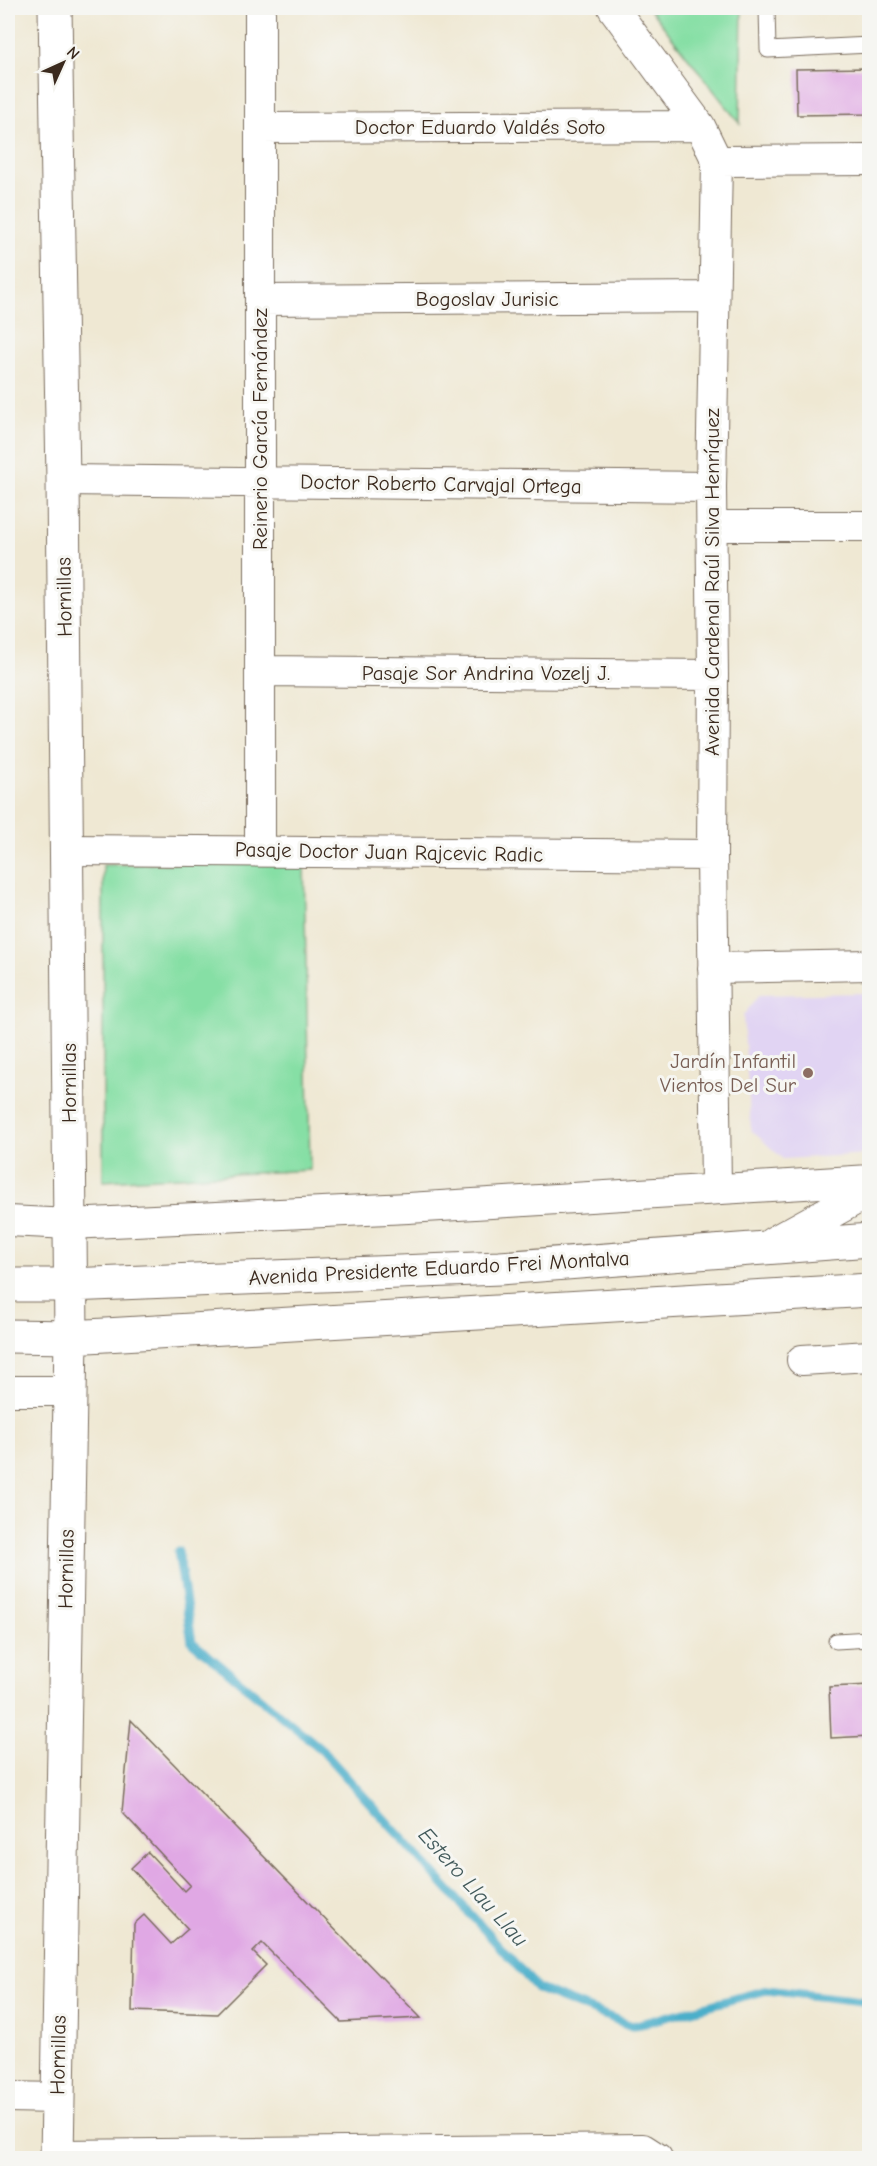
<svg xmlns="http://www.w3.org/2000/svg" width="877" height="2166" font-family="'Comic Neue',sans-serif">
<rect width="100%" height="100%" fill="#f6f6f2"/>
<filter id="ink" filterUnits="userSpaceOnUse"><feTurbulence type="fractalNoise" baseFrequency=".0167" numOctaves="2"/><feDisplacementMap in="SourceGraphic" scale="12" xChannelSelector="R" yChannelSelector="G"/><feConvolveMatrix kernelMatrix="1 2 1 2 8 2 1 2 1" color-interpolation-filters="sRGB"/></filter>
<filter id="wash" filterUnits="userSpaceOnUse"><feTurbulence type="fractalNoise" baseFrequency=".008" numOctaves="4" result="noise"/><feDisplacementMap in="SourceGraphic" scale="24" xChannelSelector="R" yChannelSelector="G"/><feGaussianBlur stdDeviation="1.35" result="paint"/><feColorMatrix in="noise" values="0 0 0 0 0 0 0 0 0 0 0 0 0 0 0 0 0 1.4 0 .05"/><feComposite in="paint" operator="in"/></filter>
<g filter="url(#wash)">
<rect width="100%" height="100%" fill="#efe8d3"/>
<path fill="#e1d4f3" d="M869,993v161l-86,5 -32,-29 -8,-114 16,-21z"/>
<path fill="#86dfa5" stroke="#608462" stroke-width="1.5" d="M649,8h93l-2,116z
M304,861l6,309 -207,11v-316z"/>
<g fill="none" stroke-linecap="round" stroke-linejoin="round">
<path stroke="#4bafca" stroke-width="9" d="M178,1551l14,91 128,106 218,241 94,37 135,-36 103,12"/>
</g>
<g id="blocks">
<path fill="#e0a8e4" d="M803,8h46v3h-46z
M870,68v46l-73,1 -1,-46z
M870,1685v51l-39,2 -2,-51z
M131,1720l290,298 -80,4 -79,-79 -9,9 13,13 -49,49 -85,-3 2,-87 10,-9 27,29 17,-15 -57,-61 17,-16 36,39 6,-6 -68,-73z"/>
</g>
</g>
<g filter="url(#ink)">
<use href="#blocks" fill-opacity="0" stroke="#7a6c5d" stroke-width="1.5"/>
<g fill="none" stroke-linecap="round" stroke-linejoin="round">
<g stroke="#7a6c5d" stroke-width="17">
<path id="lane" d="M767,8l1,42 102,-5
M836,1641l34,-2"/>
</g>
<g stroke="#7a6c5d" stroke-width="32">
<path id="street" d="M613,8l87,118 17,35 -6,326 2,188 -1,180 4,334
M260,128l440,-2
M717,161l153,-1
M260,300l453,-3
M63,480l648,7
M712,526h158
M260,671l453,4
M67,850l645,5
M260,850v-842
M713,968l157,-3
M8,1221l62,3 338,-16 462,-28
M802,1360l68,-4
M8,1391h61
M8,2097l49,1
M57,2155l586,-6 14,9"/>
</g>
<g stroke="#7a6c5d" stroke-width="35">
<path id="secondary" d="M55,8l8,472 8,857 -14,821
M774,1243l96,-53
M8,1285h61l431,-17 370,-28
M8,1336l63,1 799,-47"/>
</g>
<use href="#lane" stroke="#fff" stroke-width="15"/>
<use href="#street" stroke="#fff" stroke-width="30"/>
<use href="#secondary" stroke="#fff" stroke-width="33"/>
</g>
</g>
<circle fill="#8d6e63" stroke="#f6f6f2" stroke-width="2" cx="808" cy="1073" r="6"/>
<g text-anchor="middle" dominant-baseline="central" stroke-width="6" stroke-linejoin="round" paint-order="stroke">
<g font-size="21" fill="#3b2a1e" stroke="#f6f6f2">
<text x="480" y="127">Doctor Eduardo Valdés Soto</text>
<text x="487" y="299">Bogoslav Jurisic</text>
<text transform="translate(260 429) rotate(-90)">Reinerio García Fernández</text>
<text transform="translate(441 484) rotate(1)">Doctor Roberto Carvajal Ortega</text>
<text transform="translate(712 582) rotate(-90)">Avenida Cardenal Raúl Silva Henríquez</text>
<text transform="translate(64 597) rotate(-91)">Hornillas</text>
<text x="486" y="673">Pasaje Sor Andrina Vozelj J.</text>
<text transform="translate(389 852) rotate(1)">Pasaje Doctor Juan Rajcevic Radic</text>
<text transform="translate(69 1083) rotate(-90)">Hornillas</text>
<text transform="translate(439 1268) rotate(-3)">Avenida Presidente Eduardo Frei Montalva</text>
<text transform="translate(66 1569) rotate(-89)">Hornillas</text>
<text transform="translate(58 2055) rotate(-89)">Hornillas</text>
</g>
<g font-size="21" fill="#785e54" stroke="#f6f6f2" text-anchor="end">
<text x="796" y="1061">Jardín Infantil<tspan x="796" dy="24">Vientos Del Sur</tspan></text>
</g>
<g font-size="22" font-style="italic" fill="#41595a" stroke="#f6f6f2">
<text transform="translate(473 1887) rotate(48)">Estero Llau Llau</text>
</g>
</g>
<rect width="877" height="2166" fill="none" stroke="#f6f6f2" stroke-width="30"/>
<g transform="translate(63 63) rotate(45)" stroke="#f6f6f2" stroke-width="4.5" paint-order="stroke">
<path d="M0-4.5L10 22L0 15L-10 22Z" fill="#3b2a1e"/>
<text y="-9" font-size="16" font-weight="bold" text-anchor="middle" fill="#3b2a1e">N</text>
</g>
</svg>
